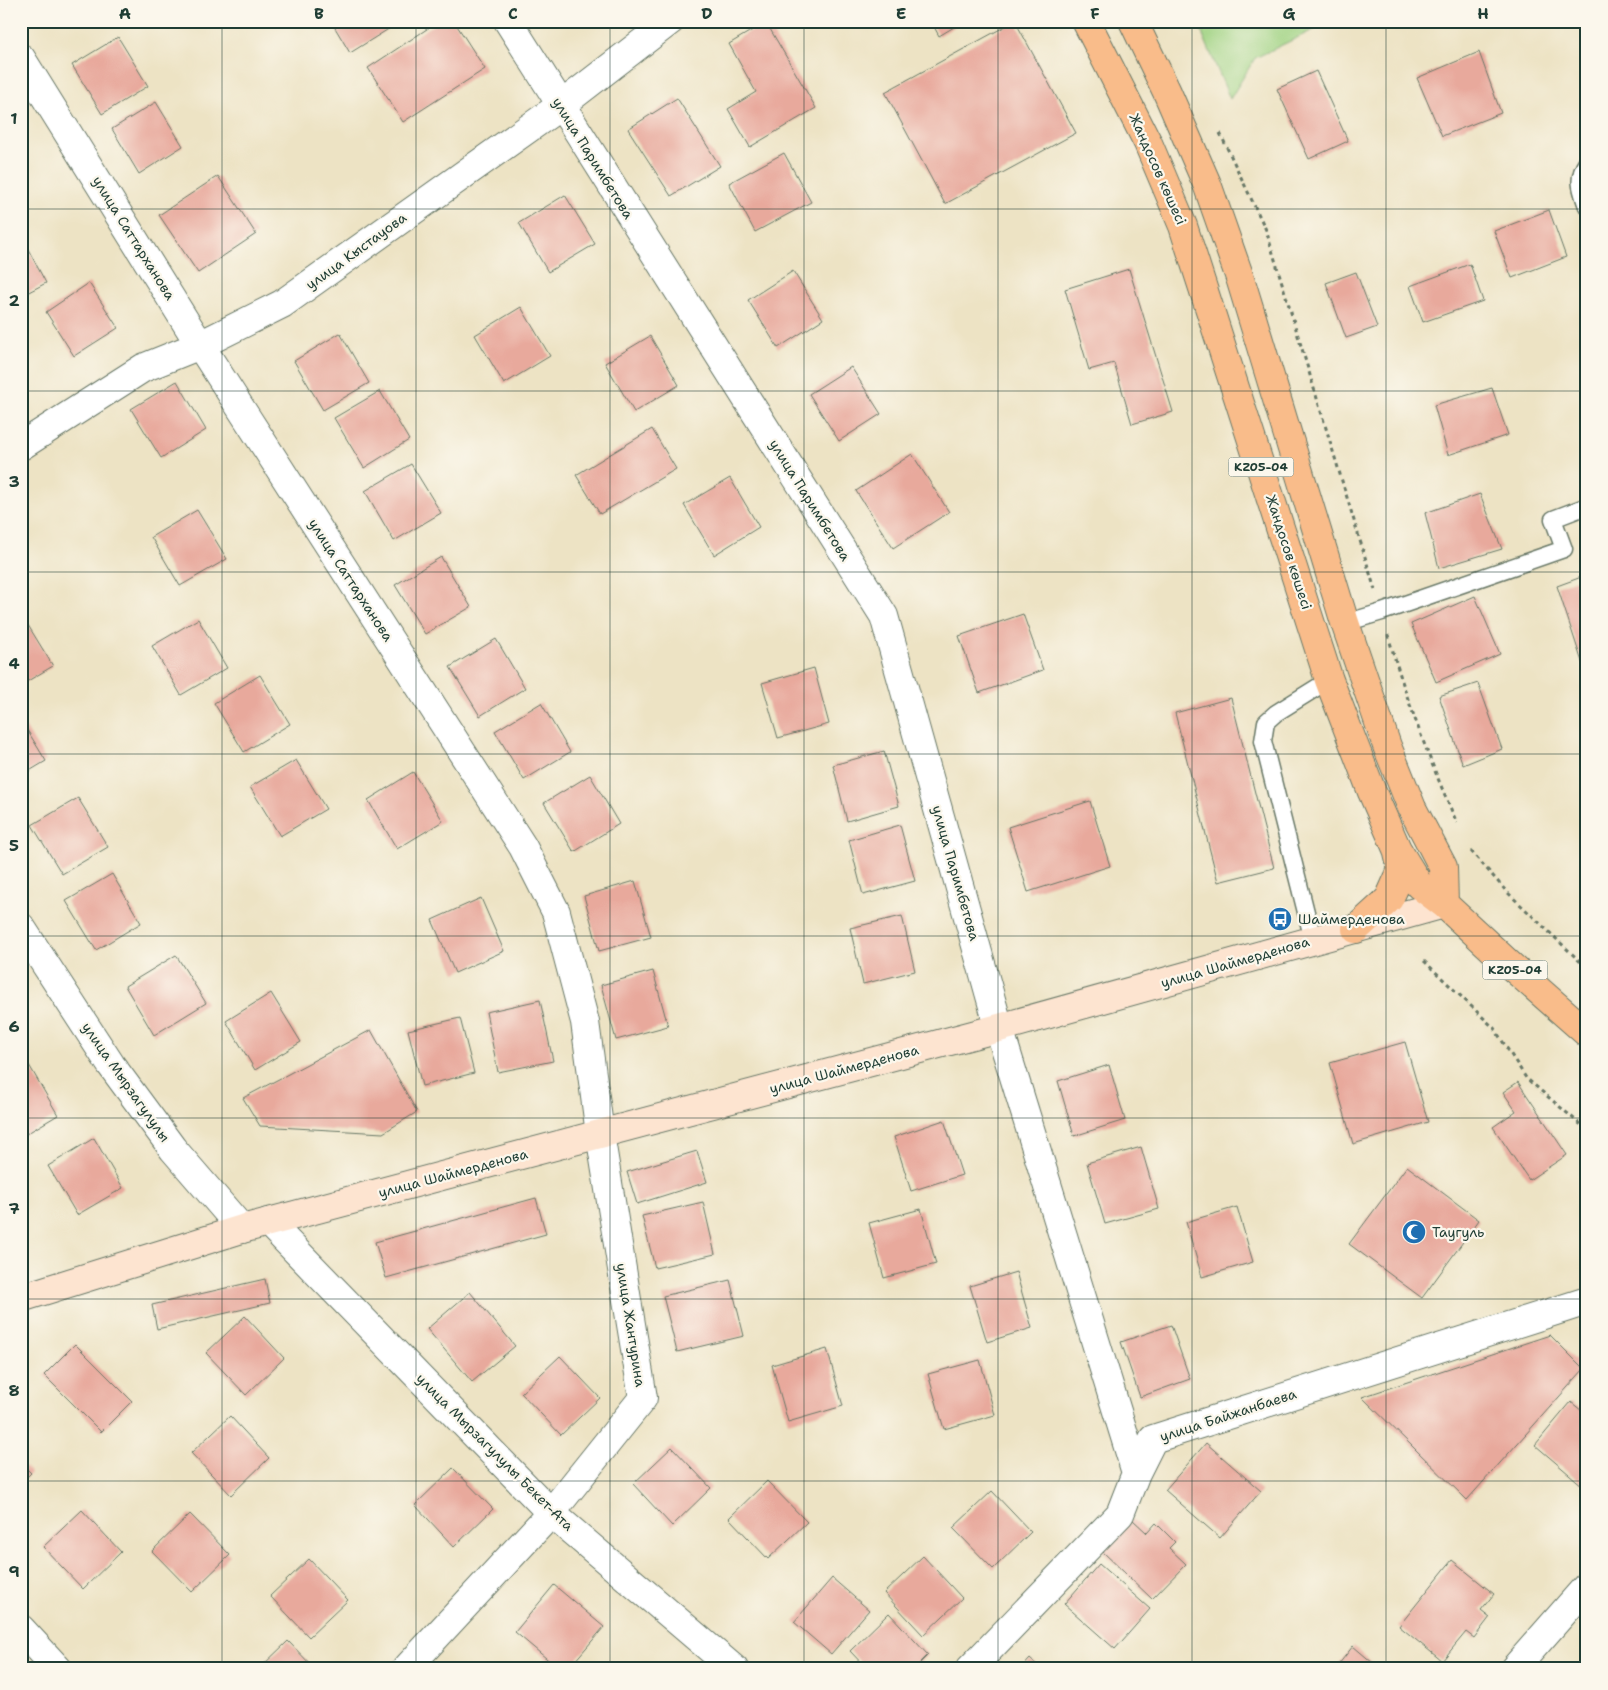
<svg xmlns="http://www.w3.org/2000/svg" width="1608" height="1690" font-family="'Shantell Sans',sans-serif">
<rect width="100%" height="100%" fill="#fbf7ec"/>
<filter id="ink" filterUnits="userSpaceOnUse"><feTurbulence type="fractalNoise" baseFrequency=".02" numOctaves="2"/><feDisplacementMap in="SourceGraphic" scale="10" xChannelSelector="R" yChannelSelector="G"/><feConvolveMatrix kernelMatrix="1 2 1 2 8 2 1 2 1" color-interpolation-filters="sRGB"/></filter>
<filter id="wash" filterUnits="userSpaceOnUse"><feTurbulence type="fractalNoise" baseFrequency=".0096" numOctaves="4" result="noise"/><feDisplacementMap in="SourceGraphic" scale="20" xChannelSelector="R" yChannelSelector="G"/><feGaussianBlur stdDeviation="1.12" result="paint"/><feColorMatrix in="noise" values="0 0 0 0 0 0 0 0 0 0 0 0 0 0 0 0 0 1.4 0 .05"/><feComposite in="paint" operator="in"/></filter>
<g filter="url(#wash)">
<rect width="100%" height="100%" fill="#ede3c4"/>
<path fill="#a0d383" stroke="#60885c" d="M1197,21h135l-77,37 -25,41z"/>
<g id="blocks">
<path fill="#e8a99c" d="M331,21h62l2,4 -45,28z
M439,21h15l31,48 -82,53 -35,-54z
M931,21h33l-25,15z
M1015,21l61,112 -131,71 -60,-112z
M766,22l50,86 -66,39 -22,-38 28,-17 -27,-48z
M118,37l30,49 -46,28 -30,-49z
M1479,52l22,61 -59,23 -25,-58z
M1316,71l32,70 -39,18 -32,-70z
M677,98l43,68 -49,30 -43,-67z
M156,102l27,44 -44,28 -27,-45z
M784,153l27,49 -56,30 -26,-49z
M218,176l38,58 -58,39 -39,-58z
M565,195l30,49 -47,28 -29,-49z
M1549,210l17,47 -54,21 -18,-47z
M21,236l25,47 -25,13z
M1470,264l13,37 -60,21 -13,-36z
M1129,269l44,143 -41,12 -18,-61 -25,7 -24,-81z
M793,271l30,48 -45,29 -30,-48z
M1356,272l21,55 -31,11 -20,-55z
M89,283l29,45 -44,28 -28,-44z
M521,307l29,49 -46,28 -29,-49z
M340,333l29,50 -46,27 -29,-49z
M650,336l29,49 -45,27 -29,-49z
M851,367l30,47 -42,27 -30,-47z
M177,381l29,49 -45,28 -30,-49z
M1492,388l16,47 -60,20 -14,-50z
M380,391l29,49 -45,28 -30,-50z
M652,429l24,40 -76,45 -24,-39z
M912,454l37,58 -56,36 -37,-57z
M411,464l30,49 -47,28 -29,-50z
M730,478l29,49 -45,28 -30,-50z
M1480,494l22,55 -63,19 -14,-55z
M197,510l30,49 -47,27 -29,-49z
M441,557l30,50 -46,27 -30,-49z
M1587,575v99h-1l-29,-88z
M1475,596l25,58 -64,28 -25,-58z
M1023,614l20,56 -64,23 -20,-57z
M23,617l30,49 -32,19v-67z
M198,619l29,49 -46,27 -29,-49z
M496,639l29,49 -45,28 -30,-49z
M814,668l15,56 -51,14 -16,-55z
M260,675l30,49 -46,28 -30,-49z
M1478,683l24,66 -39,16 -24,-69z
M1231,698l43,170 -56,14 -43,-169z
M541,703l29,49 -46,28 -29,-49z
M21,720l25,41 -25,15z
M884,751l15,55 -52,15 -14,-56z
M296,760l30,49 -46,27 -30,-49z
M413,772l30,49 -46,28 -29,-49z
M590,775l29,49 -45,28 -30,-49z
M78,798l30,49 -46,27 -30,-49z
M1090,801l20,65 -82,26 -20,-65z
M900,825l15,56 -52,14 -14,-55z
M112,874l29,49 -45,27 -30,-49z
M635,881l16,56 -52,14 -15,-55z
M481,898l23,53 -49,22 -23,-53z
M902,916l13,55 -52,13 -13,-56z
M176,955l30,48 -52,32 -29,-49z
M653,971l15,55 -52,14 -15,-55z
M271,993l30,49 -46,28 -29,-49z
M540,1000l13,61 -55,11 -12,-60z
M460,1018l14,55 -52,13 -14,-56z
M371,1030l46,82 -34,21 -123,-7 -17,-28z
M1405,1042l23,80 -75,22 -23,-81z
M29,1065l29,50 -37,22v-67z
M1109,1065l16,55 -51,16 -16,-55z
M1518,1082l49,73 -38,25 -36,-53 23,-16 -13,-19z
M944,1120l18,55 -51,16 -17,-54z
M94,1138l29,50 -46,27 -29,-49z
M1141,1147l18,62 -54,15 -18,-61z
M697,1151l10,31 -70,22 -10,-32z
M1407,1166l72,54 -57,78 -73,-54z
M536,1198l10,36 -160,44 -11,-36z
M703,1202l12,52 -60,14 -13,-52z
M1237,1207l16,55 -51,15 -16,-55z
M921,1209l15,55 -52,14 -15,-55z
M1016,1272l16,56 -45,14 -17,-56z
M265,1279l5,24 -113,26 -5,-24z
M730,1280l14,56 -67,16 -14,-56z
M470,1292l45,54 -43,36 -45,-53z
M245,1316l39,42 -38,37 -40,-42z
M1171,1325l19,54 -50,18 -19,-55z
M1550,1335l34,34 -117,131 -105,-103z
M75,1344l57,57 -31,31 -57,-57z
M827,1349l16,57 -55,16 -16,-57z
M560,1356l40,42 -39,37 -40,-42z
M980,1360l15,55 -51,14 -16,-55z
M1571,1402l16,13v66l-4,5 -48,-41z
M230,1416l39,42 -38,37 -40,-42z
M1206,1443l55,48 -41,47 -55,-48z
M672,1447l39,41 -39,38 -39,-42z
M21,1463l10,10 -10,10z
M453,1468l40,41 -39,38 -39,-42z
M767,1481l40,41 -39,37 -39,-41z
M992,1491l39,41 -38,37 -40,-41z
M82,1510l39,42 -38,37 -40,-42z
M190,1514l40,41 -38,37 -40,-41z
M1132,1519l15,14 9,-10 19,19 -6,6 17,16 -34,35 -50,-48z
M923,1556l39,42 -39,37 -39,-42z
M309,1559l39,41 -39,37 -39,-41z
M1452,1560l42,34 -13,16 9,7 -16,21 -8,-6 -24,29 -43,-35z
M1099,1564l51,45 -35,40 -51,-45z
M832,1578l37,32 -38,44 -37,-32z
M554,1585l50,42 -36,42h-9l-44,-37z
M889,1613l39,42 -14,14h-47l-17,-18z
M288,1641l27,28h-56z
M1353,1646l27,23h-45z
M1030,1659l11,10h-20z"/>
</g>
</g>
<g filter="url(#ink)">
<use href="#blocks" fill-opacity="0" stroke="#677766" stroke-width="1"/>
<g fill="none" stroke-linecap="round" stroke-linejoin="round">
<g stroke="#677766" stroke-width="19">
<path id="lane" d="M1587,162c-11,17 -6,27 0,44
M1345,623l37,-11 182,-63 -11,-30 34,-13
M1313,940l-50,-199 3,-19 10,-9 53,-33"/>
</g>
<g stroke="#677766" stroke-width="30">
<path id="street" d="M508,21l376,595 115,412 137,445
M21,58l179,287 323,502 33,65 29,110 15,112 43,264 -92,115 -145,156
M21,446l122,-78 57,-23 82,-41 278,-198 110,-85
M21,927l90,138 62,84 69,80
M268,1222l283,291 183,156
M21,1629l37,40
M970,1669l150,-155 16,-41 17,-34 434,-138
M1514,1669l73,-83"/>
</g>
<g stroke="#677766" stroke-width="30">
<path id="secondary" d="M21,1298l221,-69 757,-201 445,-124"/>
</g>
<g stroke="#677766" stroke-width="30">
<path id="primary" d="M1086,21l62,122 35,83 146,454 43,112 25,57 22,36 25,19 67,62 76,67
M1133,21l34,71 40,92 33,94 105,345 42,123 25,62 31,59 1,37
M1356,929l33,-30 13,-29 -5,-21"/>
</g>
<path stroke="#677766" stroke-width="3" stroke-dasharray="4 4" stroke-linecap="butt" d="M1220,133l46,97 109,360
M1388,635c18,64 42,127 69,188
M1471,851l35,40 81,77
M1424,961l70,67 32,50 61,52"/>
<use href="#lane" stroke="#fff" stroke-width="16"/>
<use href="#street" stroke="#fff" stroke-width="28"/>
<use href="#secondary" stroke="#fde4d0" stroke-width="28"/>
<use href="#primary" stroke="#f9bc8a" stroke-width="28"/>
</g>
</g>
<path fill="none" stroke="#1f3d34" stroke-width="1" stroke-opacity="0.55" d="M222,21v1648M416,21v1648M610,21v1648M804,21v1648M998,21v1648M1192,21v1648M1386,21v1648M21,209h1566M21,391h1566M21,572h1566M21,754h1566M21,936h1566M21,1118h1566M21,1299h1566M21,1481h1566"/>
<defs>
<g id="bus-disc" transform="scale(1.25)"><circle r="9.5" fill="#1f6fb2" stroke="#fbf7ec"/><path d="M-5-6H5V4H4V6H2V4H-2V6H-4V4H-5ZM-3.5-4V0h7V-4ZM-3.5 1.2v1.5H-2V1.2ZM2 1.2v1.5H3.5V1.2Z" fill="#fff"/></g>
<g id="mosque-disc" transform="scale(1.25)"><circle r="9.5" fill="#1f6fb2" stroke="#fbf7ec"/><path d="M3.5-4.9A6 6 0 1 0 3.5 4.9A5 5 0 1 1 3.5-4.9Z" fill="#fff"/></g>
</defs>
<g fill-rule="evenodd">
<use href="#bus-disc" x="1280" y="919"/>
<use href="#mosque-disc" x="1414" y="1232"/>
</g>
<g text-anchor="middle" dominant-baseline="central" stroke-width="4.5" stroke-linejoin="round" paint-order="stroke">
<g fill="#fbf7ec" stroke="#61756b" stroke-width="1">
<rect x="1228.5" y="457.5" width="65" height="19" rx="4"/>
<rect x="1482.5" y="960.5" width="65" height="19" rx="4"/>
</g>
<g font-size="12" font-weight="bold" fill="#1f3d34">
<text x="1261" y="467">KZ05-04</text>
<text x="1515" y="970">KZ05-04</text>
</g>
<g font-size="14" fill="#1f3d34" stroke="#fbf7ec">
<text transform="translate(593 158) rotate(58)">улица Паримбетова</text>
<text transform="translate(1158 169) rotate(66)">Жандосов көшесі</text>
<text transform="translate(134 238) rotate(58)">улица Саттарханова</text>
<text transform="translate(356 251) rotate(-36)">улица Кыстауова</text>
<text transform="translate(810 500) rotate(58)">улица Паримбетова</text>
<text transform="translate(1289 552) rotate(72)">Жандосов көшесі</text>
<text transform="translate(351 580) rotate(57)">улица Саттарханова</text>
<text transform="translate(956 873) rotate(74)">улица Паримбетова</text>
<text transform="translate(1235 962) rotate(-16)">улица Шаймерденова</text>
<text transform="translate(844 1069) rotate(-15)">улица Шаймерденова</text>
<text transform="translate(126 1082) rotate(55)">улица Мырзагулулы</text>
<text transform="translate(453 1173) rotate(-15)">улица Шаймерденова</text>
<text transform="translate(631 1325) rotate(81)">улица Жантурина</text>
<text transform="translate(1228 1415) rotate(-18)">улица Байжанбаева</text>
<text transform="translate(495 1452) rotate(45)">улица Мырзагулулы Бекет-Ата</text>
</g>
<g font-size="14" fill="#1f3d34" stroke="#fbf7ec" text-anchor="start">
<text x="1298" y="919">Шаймерденова</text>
<text x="1432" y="1232">Таугуль</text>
</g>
</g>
<rect width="1608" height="1690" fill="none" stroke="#fbf7ec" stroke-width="55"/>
<rect x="28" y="28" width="1552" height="1634" fill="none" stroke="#1f3d34" stroke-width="2"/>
<g font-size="16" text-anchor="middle" font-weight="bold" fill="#1f3d34">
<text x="125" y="19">A</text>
<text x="319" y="19">B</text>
<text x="513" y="19">C</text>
<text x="707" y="19">D</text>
<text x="901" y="19">E</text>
<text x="1095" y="19">F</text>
<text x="1289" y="19">G</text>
<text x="1483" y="19">H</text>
<text x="14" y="124">1</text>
<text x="14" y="306">2</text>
<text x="14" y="487">3</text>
<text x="14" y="669">4</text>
<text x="14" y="851">5</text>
<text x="14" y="1032">6</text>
<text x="14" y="1214">7</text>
<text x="14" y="1396">8</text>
<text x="14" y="1577">9</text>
</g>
</svg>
